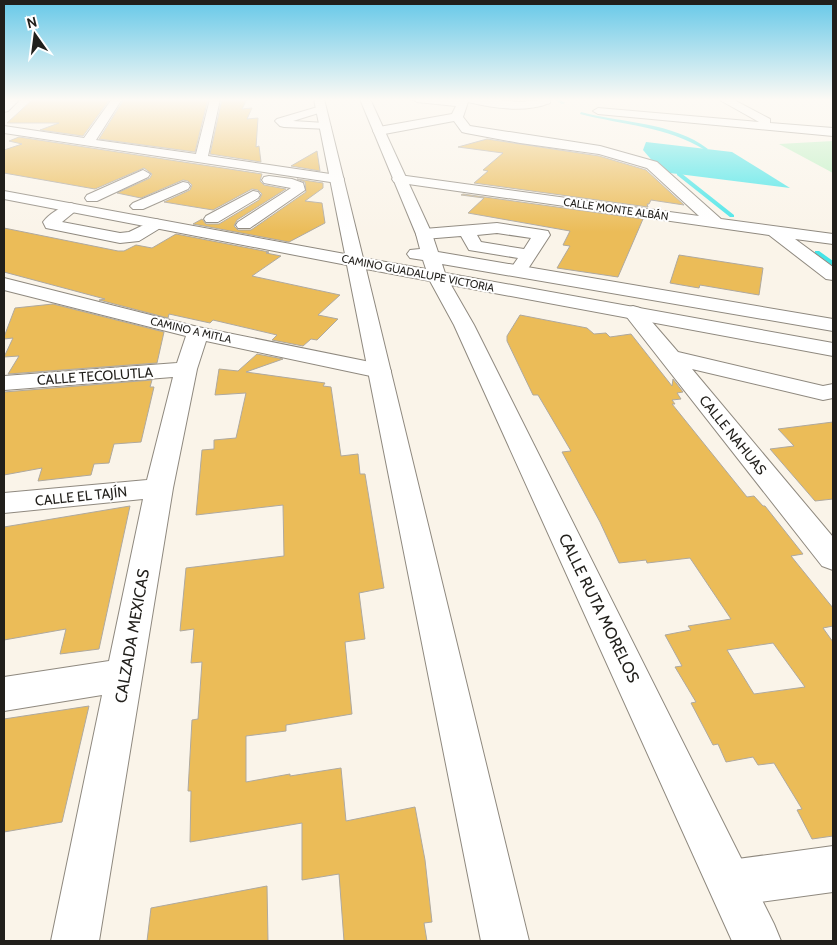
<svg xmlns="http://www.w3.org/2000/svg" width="837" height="945" font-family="Cabin,sans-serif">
<rect width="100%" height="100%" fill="#faf4e9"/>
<path fill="#baf0c0" d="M833,141v32l-54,-29z"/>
<path fill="#44e5e8" d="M646,142l86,10 58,36 -128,-16 -19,-22z"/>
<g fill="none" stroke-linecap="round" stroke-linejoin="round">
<path fill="#44e5e8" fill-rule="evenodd" d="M554,99h5l6,4 -3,1z
M581,112c41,11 92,10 127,37l-3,1c-39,-24 -82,-25 -125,-36z
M677,173h4l53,42v2h-4l-53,-42z
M815,251h4l14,10v5l-18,-13z"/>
</g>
<path fill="#ebbc58" stroke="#afa99f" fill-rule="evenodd" d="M33,99h77l-27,37 -43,-6 19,-7h-52z
M124,99h84l-13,53 -96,-13z
M222,99h25l-5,10 10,-1 -5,11 11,-1 -2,29 3,-1 2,16 -51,-8z
M19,137l243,37 -2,7 4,4 22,4 -49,31 -3,6 4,4h13l55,-38 -1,-10 -8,-3 26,4v5l-18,13 17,2 3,20 -36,19 -96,-18 9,-5 4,5h13l40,-24 3,-6 -4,-4 -6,-1 -39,21 -49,-8 26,-12 2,-5 -4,-4 -5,-1 -42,18 -24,-5 33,-15 2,-4 -8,-6 -49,21 -91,-16v-23l18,-6 -13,-3z
M487,139l112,17 47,14 38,35 -33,-5 -2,4h-2l1,3 -174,-24 14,-12 -5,-1 20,-17 -45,-6z
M317,151l3,20 -29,-5z
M463,194l180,25 -25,58 -61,-9 13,-22 -7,-1 7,-14 -102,-18 16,-15 -23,-3z
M4,228l114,23h6l12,-6 16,3 24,-14 93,18 -3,1 15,3 -29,20 88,19 -22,20 20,4 -21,21 -6,-1 -8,7 -31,-6 5,-5 -64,-15 -3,3 -41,-9 -1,4 -69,-18 6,-1 -101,-27z
M679,255l84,13 -4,27 -59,-10 -1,3 -29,-5z
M53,304l111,28 -7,31 -149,11 11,-18 -15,1 9,-19 -9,1v-2l11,-29z
M520,315l67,13 7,6 12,-1 4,4 21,-3 41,52 1,-7 10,13 -6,1 4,6 -9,1 3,4h-3l75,93 7,-1 9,10h2l38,48 -12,2 42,52v18l-10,2 10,14v194l-21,3 -15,-29 5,-1 -28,-46 -16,2 -5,-8 -27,5 -8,-18 -5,1 -22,-42 5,-1 -21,-35 7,-1 -17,-31 26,-5 -3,-4 43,-7 -41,-61 -43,5 -1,-3 -27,3 -19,-41 -38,-70 9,-1 -33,-56h-5l-26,-54v-5zM773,643l32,44 -51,7 -27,-44z
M257,354l26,5 -37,13 79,11 -2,3 8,1 10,69 17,-2 2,20h5l19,114 -25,5 6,46 -20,3 7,72 -66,11v6l-40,5v46l44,-8v2l51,-8 5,53 69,-14 10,53 7,62 -8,1 3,18h-83l-5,-67 -37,6v-57l-112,19 1,-51h-3l4,-71 6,-1 4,-57 -11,1 3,-34 -14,2 6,-63 98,-12 -1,-51 -87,10 6,-65 12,-1v-9l22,-2 10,-45 -31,2 4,-26 19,2z
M152,380l-2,7h4l-13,55 -27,2 -5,19 -15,1 -3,11 -53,6 4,-13 -38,7v-83z
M833,422v77l-18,2 -45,-52 24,-3 -16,-17z
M130,506l-31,143 -39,5 6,-25 -62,11v-113z
M89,706l-27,116 -58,10v-113z
M267,886l1,55h-121l4,-33z"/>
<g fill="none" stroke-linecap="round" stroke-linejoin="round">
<g stroke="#8f897f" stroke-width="2">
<path id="minor" d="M9,99h11l-12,12 -4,1v-9z
M112,99h10l-26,41 100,14 14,-55h10l-12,57 129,19 5,1 2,3 -2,3 -5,1 -333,-50v-7l80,12z
M412,99h76l32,3 30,-3v4c-26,10 -56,5 -82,-1l-5,15 7,9 130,20 57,16 64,57 112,15v10l-38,-5 38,28v13l-7,-1 -57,-44 -375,-53 -2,-3 2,-3 5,-1 300,41 -52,-48 -48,-14 -79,-11 -54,-10 -4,-1 -8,-11 -75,14 -4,-1 -2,-3 6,-4 73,-13 4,-8 -39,-4z
M718,99h14l38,20v4l63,5v8l-235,-22 -5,-3 5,-3 161,14z
M321,106l5,3 -1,2 -32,10 32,2 6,4 -2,2 -45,-2 -4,-1 -5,-5 2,-2z
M143,170l7,4 -2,3 -51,24h-10l-2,-3 2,-3z
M269,176l23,3 11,4 2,7 -55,38h-12l-2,-3 2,-3 53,-34 -27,-5 -2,-3 2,-3z
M183,182l5,1 2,3 -2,3 -45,20h-10l-3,-3 3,-3z
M253,191l5,1 2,3 -2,3 -40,24h-12l-2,-3 2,-3z
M71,203l5,2 3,3 -17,14 58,11 9,-1 27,-13 6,2 2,3 -2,3 -23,14 -19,2 -74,-15 -3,-6c6,-8 19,-16 28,-19z
M497,223l45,7 6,1 2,4 -26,40 -6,1 -6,-1 -3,-4 9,-13 -49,-8 -8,-14 -37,3 -6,-1 -2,-4 2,-4 6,-1zM497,233l34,5 -7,11 -43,-7 -4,-7z
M4,278l194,49 182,37 8,2 3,5 -3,5 -8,2 -174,-37 -9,28 -24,119 -74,453h-48l51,-246 -98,16v-34l105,-16 34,-162 -139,14v-20l143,-13 26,-103 -169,13v-14l173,-13 9,-27 -182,-46z
M633,306l7,2 38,44 145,34 10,-2v14l-10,2 -131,-31 141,168v33l-11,-4 -196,-250 -3,-4 3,-4z
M833,846v46l-103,14 -16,-7 -7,-16 7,-16 16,-7z"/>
</g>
<g stroke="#8f897f" stroke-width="2">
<path id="major" d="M314,99h10l39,159 63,11 -3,-9 -13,-2 -3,-4 3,-4 10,-1 -4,-15 -56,-135h10l62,135 6,18 395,67v12l-391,-67 3,9 388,70v13l-382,-71 23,40 300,599 7,17h-49l-278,-616 -24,-44 -64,-12 163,672h-48l-134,-676 -343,-66v-8l341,63z"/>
</g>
<use href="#minor" fill="#fff" fill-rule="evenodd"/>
<use href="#major" fill="#fff" fill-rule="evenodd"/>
</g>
<linearGradient id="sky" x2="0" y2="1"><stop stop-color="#66c8e8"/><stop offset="0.43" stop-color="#fdfaf5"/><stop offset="1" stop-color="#fdfaf5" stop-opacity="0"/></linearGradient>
<rect width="837" height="232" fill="url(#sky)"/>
<g text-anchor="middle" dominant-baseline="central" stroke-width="4" stroke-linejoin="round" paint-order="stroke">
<g font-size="11" fill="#211f1b" stroke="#fff">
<text transform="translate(616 209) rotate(8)">CALLE MONTE ALBÁN</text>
<text transform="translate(418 273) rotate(11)">CAMINO GUADALUPE VICTORIA</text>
<text transform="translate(191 330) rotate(13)">CAMINO A MITLA</text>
</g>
<g font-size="14" fill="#211f1b" stroke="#fff">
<text transform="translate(95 376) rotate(-4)">CALLE TECOLUTLA</text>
<text transform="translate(733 435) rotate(51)">CALLE NAHUAS</text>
<text transform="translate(81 496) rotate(-6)">CALLE EL TAJÍN</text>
</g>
<g font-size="16" fill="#211f1b" stroke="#fff">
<text transform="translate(599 608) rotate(64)">CALLE RUTA MORELOS</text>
<text transform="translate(132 636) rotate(-80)">CALZADA MEXICAS</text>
</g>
</g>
<rect width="837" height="945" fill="none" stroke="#211f1b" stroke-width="10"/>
<g transform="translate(35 35) rotate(346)" stroke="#ffffff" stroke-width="4" paint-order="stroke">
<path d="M0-4L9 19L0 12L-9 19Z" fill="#211f1b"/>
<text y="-8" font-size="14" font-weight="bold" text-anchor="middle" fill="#211f1b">N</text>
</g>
</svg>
